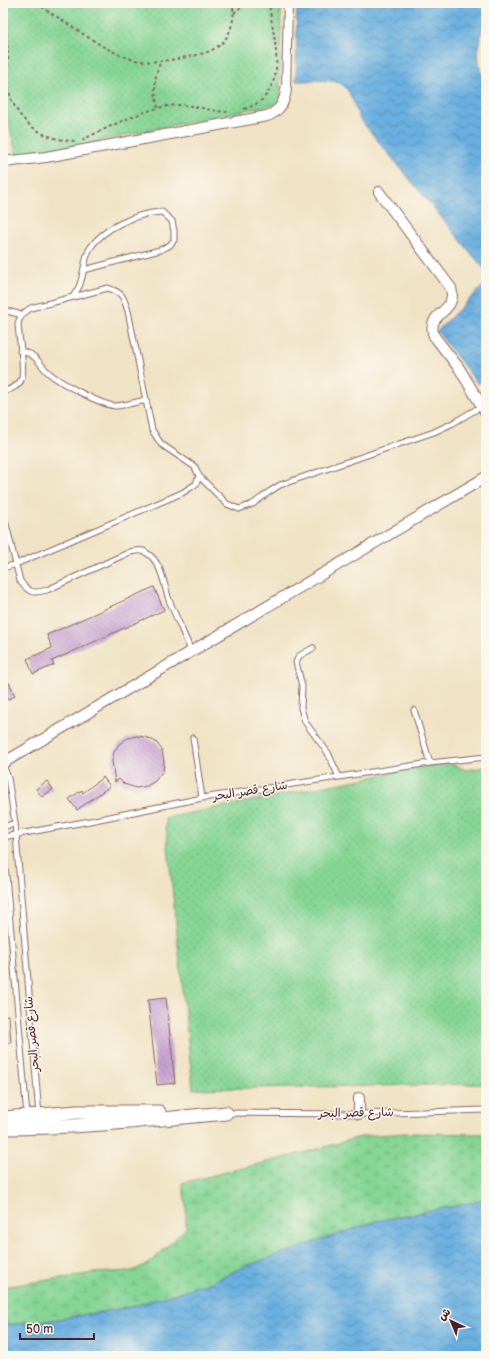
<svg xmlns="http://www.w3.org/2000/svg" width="489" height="1359" font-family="'Balsamiq Sans','Playpen Sans Arabic',sans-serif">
<defs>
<pattern id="wetland-marsh" width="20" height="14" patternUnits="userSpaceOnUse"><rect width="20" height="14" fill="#86d595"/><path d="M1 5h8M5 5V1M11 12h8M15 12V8" fill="none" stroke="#75b681"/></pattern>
<pattern id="park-dots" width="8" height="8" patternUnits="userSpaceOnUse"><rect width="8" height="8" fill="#86d595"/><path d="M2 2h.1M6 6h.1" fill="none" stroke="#75b681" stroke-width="1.8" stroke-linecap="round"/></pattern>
<pattern id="water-waves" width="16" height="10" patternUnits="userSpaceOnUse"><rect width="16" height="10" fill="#69afdf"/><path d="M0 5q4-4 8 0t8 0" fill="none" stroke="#588eb5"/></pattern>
<pattern id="building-back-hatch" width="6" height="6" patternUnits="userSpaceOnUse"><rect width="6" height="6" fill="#c69fd1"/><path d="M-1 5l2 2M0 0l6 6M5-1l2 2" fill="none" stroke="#a381aa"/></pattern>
</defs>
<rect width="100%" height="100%" fill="#fbf7ec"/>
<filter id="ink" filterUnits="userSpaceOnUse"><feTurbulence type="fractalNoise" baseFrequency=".025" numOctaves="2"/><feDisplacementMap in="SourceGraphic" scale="8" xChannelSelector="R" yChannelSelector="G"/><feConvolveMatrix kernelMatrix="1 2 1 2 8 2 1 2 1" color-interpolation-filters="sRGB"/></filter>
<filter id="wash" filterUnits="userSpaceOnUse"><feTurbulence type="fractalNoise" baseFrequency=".012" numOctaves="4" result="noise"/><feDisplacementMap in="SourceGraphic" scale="16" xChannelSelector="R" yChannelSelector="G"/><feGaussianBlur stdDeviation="0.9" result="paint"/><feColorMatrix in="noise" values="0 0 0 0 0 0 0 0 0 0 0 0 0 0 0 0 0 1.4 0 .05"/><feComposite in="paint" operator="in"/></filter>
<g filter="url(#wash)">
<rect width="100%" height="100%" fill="#f0e3c5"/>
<path fill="url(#wetland-marsh)" stroke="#687a60" d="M405,1133l81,1v66l-109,21 -128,44 -42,19 -77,23 -77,13 -50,5v-38l90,-14 39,-2 18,-8 36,-35v-23l-4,-22 121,-30 61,-17z"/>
<path fill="url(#park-dots)" stroke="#687a60" d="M3,3h278l-1,100 -263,55 -14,-61z
M447,762l19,8 20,-3v317l-293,5 -28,-271z"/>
<path fill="url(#water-waves)" stroke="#5a6785" d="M297,3h189c0,25 -17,54 0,76v192l-127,-153c-4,-11 -8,-29 -19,-35 -6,-4 -35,-2 -44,-2z
M486,283v94l-8,7 -41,-53z
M486,1200v156h-483v-31l50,-5 77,-13 77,-23 41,-19 129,-44z"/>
<g id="blocks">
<path fill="url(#building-back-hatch)" d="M154,587l10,23 -112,51 2,4 -21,9 -6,-15 25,-11 -5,-13z
M9,683l6,13 -12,6v-16z
M137,736l9,1 10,5 6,8 2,12 -1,9 -8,10 -8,5 -11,2 -12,-4 -5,-5 -4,3 -3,-21 2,-9 5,-8 9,-6z
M103,777l7,9 -33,24 -8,-11 13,-9 1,3z
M47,781l6,8 -11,8 -6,-8z
M166,998l9,85 -18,2 -9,-85z
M9,1015l2,28 -8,1v-28z"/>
</g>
</g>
<g filter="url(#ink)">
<use href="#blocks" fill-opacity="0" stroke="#846461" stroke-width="1"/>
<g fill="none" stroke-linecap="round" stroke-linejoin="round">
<g stroke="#846461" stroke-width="7">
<path id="service" d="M73,297c2,-4 6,-9 7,-13 4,-11 4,-23 9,-34 13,-22 48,-37 73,-38l10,9 2,10v9l-4,5 -10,5 -76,20
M3,310l19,5
M20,351c18,3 18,13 30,23 11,9 53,32 66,32 10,-1 20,-4 30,-6
M3,392c7,-3 15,-5 18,-12 5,-9 -3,-44 -3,-57 2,-7 6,-11 13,-15l77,-20c15,5 15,8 20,23l24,119 9,14 34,23 4,9 28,28 12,5 14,-5 16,-12 11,-7 154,-53 19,-9 29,-17
M3,501v8
M3,512l17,69c9,12 13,13 27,9l83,-38c6,-1 12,-3 17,1 15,10 17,32 22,47 7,17 15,34 22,51
M3,568l13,-4 166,-71 14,-9 3,-8
M313,648l-14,8 -3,6 6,24 -1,22 4,14 23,31 11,24
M414,710l16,53
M193,738l9,60
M3,765l5,13 7,45 24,292
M3,827l12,-4
M3,837l87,-16 112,-23 228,-35 56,-6
M3,842l24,274
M227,1113l132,1 127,-4"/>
</g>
<g stroke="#846461" stroke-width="10">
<path id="pedestrian" d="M286,89l2,-86"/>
</g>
<g stroke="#846461" stroke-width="12">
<path id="minor" d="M3,162l43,-5 221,-41c13,-5 18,-14 19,-27
M379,192l72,96c7,26 -26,23 -17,48l25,32 27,45
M3,763l483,-286
M359,1114v-16"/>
</g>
<g stroke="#846461" stroke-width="15">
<path id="tertiary" d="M3,1118l74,-6h82
M3,1128c75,0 149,-8 223,-15"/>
</g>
<path stroke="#846461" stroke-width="2" stroke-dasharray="3 3" stroke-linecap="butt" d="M4,3c2,18 3,37 4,55 0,14 -1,27 3,40 10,28 37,43 65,43
M37,3l9,7c25,15 56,39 82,48 16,6 33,3 49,1 24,-5 48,-6 55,-35 2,-8 2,-13 0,-21
M234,13l12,-10
M158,108c-4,-19 -5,-29 3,-47
M244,109c5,-2 10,-3 14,-6 31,-24 14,-68 11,-100
M82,140c27,-13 67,-34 96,-35 18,0 34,7 52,7"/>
<use href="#service" stroke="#fff" stroke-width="5"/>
<use href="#pedestrian" stroke="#fff" stroke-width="8"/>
<use href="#minor" stroke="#fff" stroke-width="10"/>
<use href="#tertiary" stroke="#fff" stroke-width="13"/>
</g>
</g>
<g text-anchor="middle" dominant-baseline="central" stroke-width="3" stroke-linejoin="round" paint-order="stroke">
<g font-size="12" fill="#4a1f2b" stroke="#fbf7ec">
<text transform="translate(250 791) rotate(-9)">شارع قصر البحر</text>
<text transform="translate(32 1034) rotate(-95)">شارع قصر البحر</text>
<text transform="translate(356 1113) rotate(-1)">شارع قصر البحر</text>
</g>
</g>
<rect width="489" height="1359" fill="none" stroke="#fbf7ec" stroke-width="16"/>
<g transform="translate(451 1321) rotate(316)" stroke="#fbf7ec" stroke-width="3" paint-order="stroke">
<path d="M0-3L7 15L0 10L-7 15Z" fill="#4a1f2b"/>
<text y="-6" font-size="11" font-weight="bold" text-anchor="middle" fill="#4a1f2b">ش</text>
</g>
<path d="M20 1333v6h74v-6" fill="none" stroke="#4a1f2b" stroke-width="2"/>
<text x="26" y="1333" font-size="12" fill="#4a1f2b" stroke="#fbf7ec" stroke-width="3" paint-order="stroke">50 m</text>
</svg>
